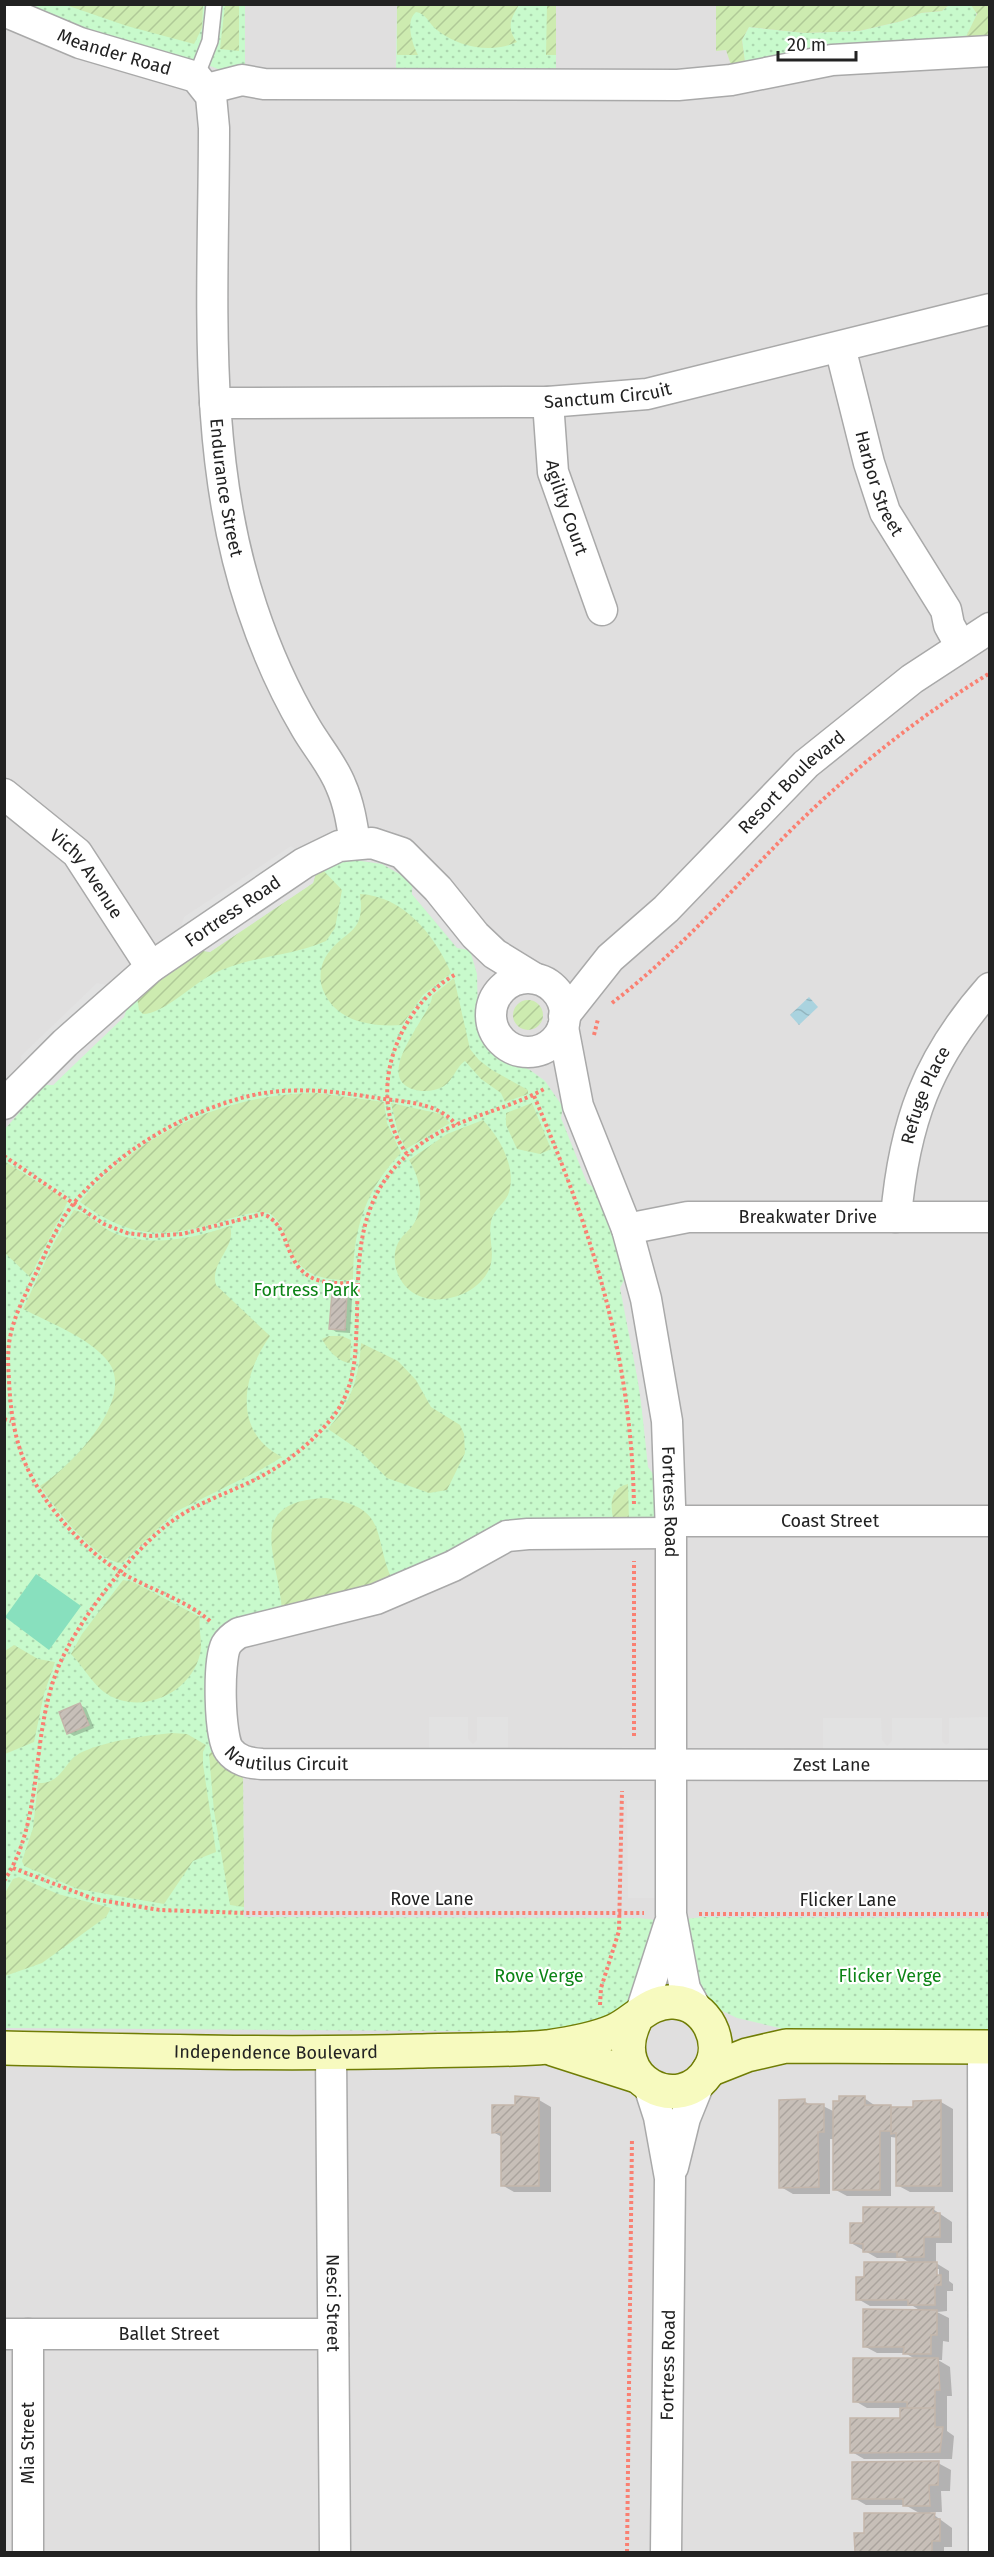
<svg xmlns="http://www.w3.org/2000/svg" width="994" height="2557" font-family="'Fira Sans',sans-serif">
<defs>
<pattern id="park-dots" width="8" height="8" patternUnits="userSpaceOnUse" patternTransform="scale(1.5)"><rect width="8" height="8" fill="#c8facc"/><path d="M2 2h.1M6 6h.1" fill="none" stroke="#acd6af" stroke-width="1.8" stroke-linecap="round"/></pattern>
<pattern id="garden-furrows" width="10" height="10" patternUnits="userSpaceOnUse" patternTransform="scale(1.5)"><rect width="10" height="10" fill="#cdebb0"/><path d="M-1 1l2-2M0 10L10 0M9 11l2-2" fill="none" stroke="#b0c997"/></pattern>
<pattern id="water-waves" width="16" height="10" patternUnits="userSpaceOnUse" patternTransform="scale(1.5)"><rect width="16" height="10" fill="#aad3df"/><path d="M0 5q4-4 8 0t8 0" fill="none" stroke="#92b5bf"/></pattern>
<pattern id="building-hatch" width="6" height="6" patternUnits="userSpaceOnUse" patternTransform="scale(1.5)"><rect width="6" height="6" fill="#c7bfb8"/><path d="M-1 1l2-2M0 6l6-6M5 7l2-2" fill="none" stroke="#aba49e"/></pattern>
</defs>
<rect width="100%" height="100%" fill="#f2efe9"/>
<path fill="#e0dfdf" d="M5,5h984v2547h-984z"/>
<path fill="url(#park-dots)" d="M24,5h221v67c-26,1 -30,-6 -53,-12 -59,-15 -111,-32 -168,-55z
M397,5h159v67h-160z
M949,5h22l5,5v7l-11,22 -220,23 -3,-22 7,-13 56,6 54,-2 43,-10 19,-8 21,-2z
M354,860l28,4 31,18 -1,12 45,54 13,2 7,24 1,45 5,19 13,16 34,16 15,11 18,26 36,84 27,86 -5,11 10,45 13,90 12,55v38l-18,6 -220,49 -190,51 -8,7 -7,122 12,17 18,6 1,143 394,1 18,2 -28,88 -57,24 -566,-4v-899l38,-44h10l75,-80 69,-55 13,2 103,-69 3,-10 18,-9z
M704,1917l285,1v115l-201,-3 -51,-12 -19,-9 -18,-17 -15,-73z"/>
<path fill="url(#garden-furrows)" d="M66,5h137l-1,23 -8,16 -67,-18z
M225,5h14v46l-19,-2z
M397,5h122c-8,13 -13,23 -2,37 -26,12 -59,5 -80,-12 -8,-6 -10,-16 -21,-18 -11,9 -4,32 2,43h-21z
M547,5h9v50h-10z
M716,5h233l-7,6 -21,2 -19,8 -43,10 -54,2 -56,-6 -7,13 3,22 -14,3 -5,-15 -10,1z
M971,5h18v33l-24,1 12,-25z
M322,869l20,21 -7,38 -9,13c-37,16 -78,15 -115,34 -19,10 -48,39 -68,39l-4,-4 -2,-13 60,-47 13,2 103,-69 3,-10z
M360,894c43,2 75,41 91,79l-28,22 -21,30c-31,2 -66,-3 -79,-35 -4,-10 -3,-23 2,-32 17,-29 41,-21 35,-64z
M454,978l16,71 9,11 13,10 36,20v4l-23,8 -4,-9 -20,-14 -16,-18c-9,6 -11,18 -21,25 -6,4 -14,5 -22,5 -59,-7 12,-79 10,-95z
M513 1015a15 15 0 1 1 30 0a15 15 0 1 1-30 0Z
M317,1093l67,9 3,21 14,30c-36,37 -48,77 -48,127 -30,1 -55,-5 -65,-36 -4,-13 -7,-23 -19,-31 -17,-3 -33,4 -49,9 -59,17 -90,16 -140,-20 57,-69 148,-109 237,-109z
M391,1103l50,11 9,9 -44,26 -8,-16z
M532,1103l19,46 -11,5 -23,-5 -11,-24v-12z
M483,1120c17,18 35,49 25,75 -5,10 -15,15 -17,27 -3,15 4,31 -1,45 -10,28 -54,42 -78,25 -15,-10 -22,-33 -14,-49 5,-10 16,-15 19,-26 7,-19 2,-41 -8,-57l38,-26z
M4,1161l64,40 -38,76 -25,-24z
M74,1210c14,3 26,17 40,23 36,15 81,5 116,-7 7,22 -21,36 -14,59l54,51c-28,39 -38,96 12,121l-20,12 -87,43 -53,51c-25,0 -69,-57 -82,-77 30,-18 100,-90 66,-127 -20,-23 -56,-36 -83,-50l32,-68z
M329,1336h13l9,4 -1,23c-12,-1 -23,-14 -28,-24z
M361,1343l37,18 18,19 15,27 29,18 4,9 1,19 -18,37 -18,3 -42,-15 -28,-28 -31,-21c23,-26 31,-51 33,-86z
M628,1484l1,38h-15c-4,-15 -5,-34 14,-38z
M326,1498c63,10 46,35 66,82l-110,32c-2,-53 -41,-111 44,-114z
M123,1580l10,2 67,35c-2,13 3,25 0,37 -9,40 -61,63 -96,38 -13,-10 -21,-26 -33,-38l11,-20z
M14,1645l24,14 17,3 -11,32 -10,48 -29,12v-103z
M172,1733l15,1 19,11 -3,7v12l13,88 -23,9 -29,43 -86,-15 -54,-23 -2,-5 11,-33 5,-45c25,1 25,-22 44,-31 28,-12 60,-16 90,-19z
M213,1751l12,17 18,6 1,133 -14,-2 -16,-94 -5,-57z
M19,1877l39,17 53,14 -5,9 -64,46 -37,13v-83l8,-14z"/>
<path fill="#88e0be" d="M36,1574l45,32 -32,44 -44,-33z"/>
<path fill="#e2e2e2" d="M291,846l7,5 -117,77 3,-11z
M316,873l-3,10 -103,69 -13,-2z
M413,882l57,68 -12,-2 -46,-54z
M97,983l11,2 -86,80 -1,-9z
M128,1005l-4,12 -71,68h-10l26,-28z
M563,1107l36,84 -12,-8 -26,-65z
M626,1277l9,32 10,63 11,106 -8,-11 -8,-75 -20,-104z
M429,1717h39v22l5,5 4,-4v-23h31v36h-79z
M989,1717v36l-166,1v-36h58l1,22 5,6 5,-5v-23h50v23l4,4 3,-2v-25z
M627,1800h28l1,98h-28z"/>
<path fill="url(#water-waves)" d="M809,997l9,10 -19,18 -9,-10z"/>
<path fill="#0003" fill-rule="evenodd" d="M346,1296l6,3 -2,34 -14,-1 -5,-4z
M80,1705l6,3 8,20 -20,8 -5,-3z
M864,2098l13,9 38,1 26,-6 12,7v83h-43l-13,-7 1,-47 -7,-1v59h-44l-13,-7v-50h-4v55h-37l-12,-7 23,-86 8,5h11l12,6z
M539,2100l12,7v85h-37l-12,-7v-48l-9,-5 23,-25z
M933,2209l19,13v21h-16v20l13,8v10l4,3v7h-6v20l-10,1 12,6v24l-6,-1 -1,19h-4l12,7 2,29h-5v35l7,5 -2,23h-88l-12,-7 50,-32v-12h-35l-12,-7 62,-41 -12,-7h-28l-13,-7 57,-35 -8,-5h-43l-12,-7 7,-21 47,-14 -10,-6h-25l-26,-15 13,-18zM936,2269h3v14h-3z
M938,2463l13,7 -1,21h-9l1,21h-12l22,16v19h-8v5h-88l10,-17 55,-21 -16,-9h-39l-12,-7z"/>
<path fill="url(#building-hatch)" stroke="#c4b6ab" stroke-width="1.5" d="M332,1293l15,1 -2,36 -16,-1z
M80,1703l9,22 -22,9 -8,-22z
M515,2096l24,2v88h-38v-54l-9,1v-28h23z
M839,2096h26v9h26v26h-11v59h-47v-89h6z
M805,2099v5h19v28h-6l1,55 -40,1v-88z
M941,2100v86h-45v-53l-5,1v-27h22v-6z
M863,2207h71l-1,6h7v24h-16v20h-27v-5h-34v-8l-13,-1v-20h13z
M864,2262h73v13h4v10h-6v20h-27v-5h-52v-23h8z
M863,2309l74,1v25h-6v19h-28l1,-7h-41z
M853,2358h85l2,32h-5v18h-28v-6h-54z
M900,2408h35v19h8l-3,25 -90,1v-35h50z
M939,2461l-1,24h-9l1,21h-27v-7h-51v-37z
M864,2513h71l-1,6h6v22h-8v11h-77l-1,-19h10z"/>
<g fill="none" stroke-linecap="round" stroke-linejoin="round">
<g stroke="#a9a9a9" stroke-width="18">
<path id="lane" d="M196,77l14,-36 4,-37"/>
</g>
<g stroke="#a9a9a9" stroke-width="33">
<g id="street">
<path id="s1" d="M4,11l76,32 116,34 15,19 3,32c0,160 -14,326 38,480 14,42 32,83 54,120 11,19 27,37 35,58 8,18 11,38 14,57"/>
<path d="M207,89l35,-9 22,4 414,1 53,-5 101,-20 158,-9"/>
<path id="s2" d="M840,347l29,116 16,49 61,98 3,15 11,20"/>
<path id="s3" d="M548,402l5,70 49,138"/>
<path id="s4" d="M215,403l333,-1 99,-8 343,-85"/>
<path id="s5" d="M4,794l73,59 74,114"/>
<circle cx="528" cy="1015" r="37"/>
<path id="s6" d="M564,1016l46,-58 56,-49 140,-145 106,-85 78,-51"/>
<path id="s7" d="M563,1027l15,79 49,123 19,70 21,122 4,112v381l14,75 12,21"/>
<path id="s8" d="M4,1104l61,-61 86,-76 153,-104 35,-17 33,-3 30,10 36,36 37,46 20,19 39,24"/>
<path id="s9" d="M896,1217c8,-93 31,-158 94,-229"/>
<path id="s10" d="M627,1229l61,-12h302"/>
<path id="s11" d="M671,1521h319"/>
<path id="s12" d="M671,1533l-143,1 -21,2 -54,30 -77,33 -137,34c-5,3 -10,7 -13,12 -8,16 -7,92 3,105 8,11 20,13 33,14l728,1"/>
<path d="M640,2015l29,-90"/>
<path d="M983,2047l1,505"/>
<path id="s13" d="M331,2053l4,499"/>
<path d="M649,2086l10,31 11,61 -4,374"/>
<path d="M673,2167l12,-49 15,-37"/>
<path id="s14" d="M4,2334h329"/>
<path d="M28,2552v-218"/>
</g>
</g>
<g stroke="#707d05" stroke-width="36">
<g id="secondary">
<path id="s15" d="M4,2048c138,3 276,7 414,3 43,-2 87,0 129,-4 22,-3 46,-7 67,-16 20,-9 36,-31 60,-29 33,2 52,41 35,68 -28,47 -103,11 -74,-49"/>
<path d="M553,2049l84,27"/>
<path d="M709,2070l38,-15 39,-9 204,1"/>
</g>
</g>
<path stroke="#fa8072" stroke-width="4" stroke-dasharray="3 3" stroke-linecap="butt" d="M612,1003c65,-50 117,-110 174,-168 62,-62 129,-116 204,-162
M594,1035l4,-16
M534,1096c59,138 97,258 100,409
M407,1154c-43,-58 -11,-146 49,-180
M4,1156l100,68 23,9 24,3 31,-2 81,-20c31,12 17,56 58,67 12,3 25,2 37,2
M4,1419l7,2
M210,1621c-26,-22 -59,-31 -88,-48 -29,-17 -59,-48 -78,-76 -26,-37 -33,-73 -35,-117 -1,-16 -2,-31 2,-47 5,-23 18,-45 28,-66 11,-24 22,-50 40,-70 45,-49 106,-85 170,-101 43,-10 85,-5 128,2 26,4 62,4 79,27
M634,1736v-175
M13,1868l81,31 66,11 84,3h400
M4,1881c44,-66 23,-158 62,-230 20,-40 72,-107 109,-132 23,-16 50,-25 75,-37 32,-15 63,-39 85,-68 16,-22 20,-47 21,-74 4,-73 -6,-139 58,-191 38,-31 90,-37 132,-61
M699,1914h291
M600,2005l1,-17 18,-57 3,-140
M627,2552l5,-414"/>
<use href="#lane" stroke="#fff" stroke-width="15"/>
<use href="#street" stroke="#fff" stroke-width="30"/>
<use href="#secondary" stroke="#f7fabf" stroke-width="33"/>
</g>
<g text-anchor="middle" dominant-baseline="central" stroke-width="4.5" stroke-linejoin="round" paint-order="stroke">
<g font-size="18" fill="#222" stroke="#fff">
<text stroke="none"><textPath href="#s1" startOffset="118">Meander Road</textPath></text>
<text stroke="none"><textPath href="#s4" startOffset="393">Sanctum Circuit</textPath></text>
<text stroke="none"><textPath href="#s2" startOffset="142">Harbor Street</textPath></text>
<text stroke="none"><textPath href="#s1" startOffset="620">Endurance Street</textPath></text>
<text stroke="none"><textPath href="#s3" startOffset="108">Agility Court</textPath></text>
<text stroke="none"><textPath href="#s6" startOffset="327">Resort Boulevard</textPath></text>
<text stroke="none"><textPath href="#s5" startOffset="116">Vichy Avenue</textPath></text>
<text stroke="none"><textPath href="#s8" startOffset="300">Fortress Road</textPath></text>
<text stroke="none"><textPath href="#s9" startOffset="126">Refuge Place</textPath></text>
<text stroke="none"><textPath href="#s10" startOffset="182">Breakwater Drive</textPath></text>
<text stroke="none"><textPath href="#s7" startOffset="490">Fortress Road</textPath></text>
<text stroke="none"><textPath href="#s11" startOffset="159">Coast Street</textPath></text>
<text stroke="none"><textPath href="#s12" startOffset="636">Nautilus Circuit</textPath></text>
<text stroke="none"><textPath href="#s12" startOffset="1182">Zest Lane</textPath></text>
<text x="432" y="1899">Rove Lane</text>
<text x="848" y="1900">Flicker Lane</text>
<text stroke="none"><textPath href="#s15" startOffset="272">Independence Boulevard</textPath></text>
<text stroke="none"><textPath href="#s13" startOffset="250">Nesci Street</textPath></text>
<text stroke="none"><textPath href="#s14" startOffset="165">Ballet Street</textPath></text>
<text transform="translate(668 2365) rotate(-89)">Fortress Road</text>
<text transform="translate(28 2443) rotate(-90)">Mia Street</text>
</g>
<g font-size="18" fill="#0c8416" stroke="#fff">
<text x="306" y="1290">Fortress Park</text>
<text x="539" y="1976">Rove Verge</text>
<text x="890" y="1976">Flicker Verge</text>
</g>
</g>
<rect width="994" height="2557" fill="none" stroke="#222222" stroke-width="12"/>
<path d="M778 51v9h78v-9" fill="none" stroke="#222222" stroke-width="3"/>
<text x="787" y="51" font-size="18" fill="#222222" stroke="#ffffff" stroke-width="4.5" paint-order="stroke">20 m</text>
</svg>
